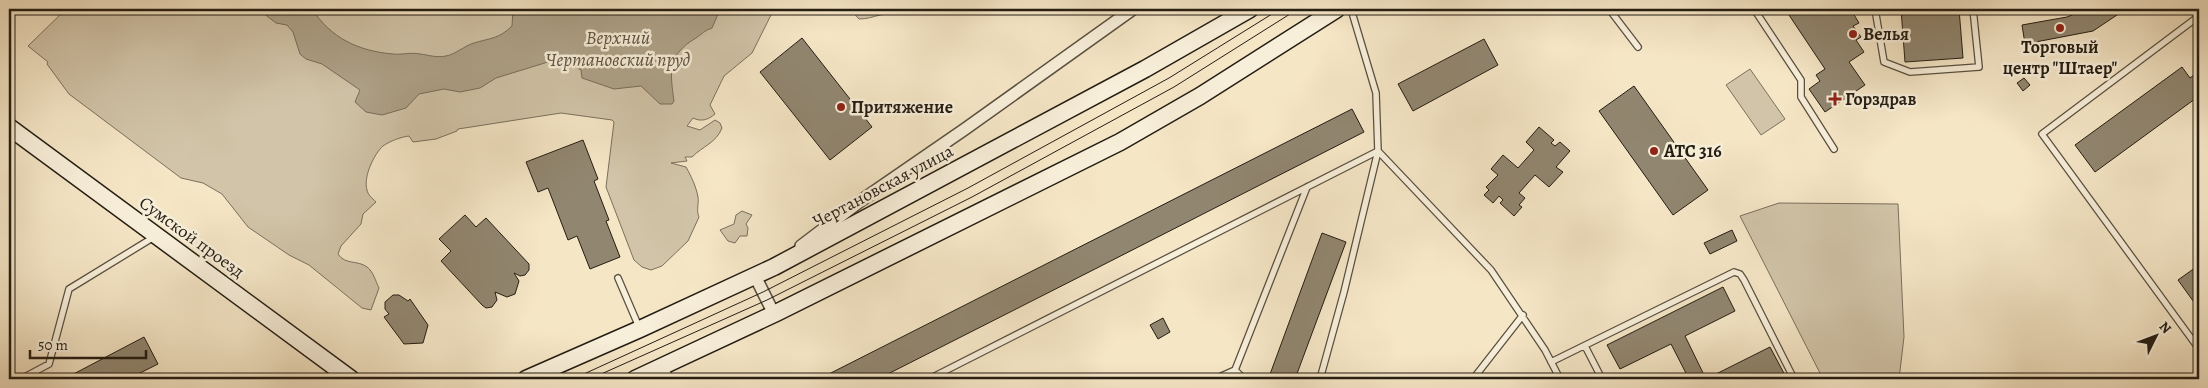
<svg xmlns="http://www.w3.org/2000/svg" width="2208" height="388" font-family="Alegreya,serif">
<rect width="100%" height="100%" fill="#f5e6c6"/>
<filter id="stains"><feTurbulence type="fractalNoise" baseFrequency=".004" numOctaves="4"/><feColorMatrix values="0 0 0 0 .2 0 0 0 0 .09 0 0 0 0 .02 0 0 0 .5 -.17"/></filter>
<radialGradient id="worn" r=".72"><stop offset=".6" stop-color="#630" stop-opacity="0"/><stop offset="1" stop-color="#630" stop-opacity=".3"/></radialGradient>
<path fill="#d1c4a8" stroke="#7a705e" d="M66,9h708l-22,44 -28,23 -14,29 5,9c-7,6 -14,8 -22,4l-6,8 13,4 15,-10 5,3 2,5c-6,15 -19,18 -30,29h-7l2,4 -16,2 15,4c5,9 10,19 12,30 1,7 -2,13 1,20l-11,24 -26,25 -11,4 -9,-3 -8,-7 -28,-73 8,-65 -2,-2 -51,-7 -103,16 -1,2 -21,8 -23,3 -4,-6c-8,1 -19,5 -26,10 -9,8 -20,31 -16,44 1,5 5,8 9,12l-13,12 -2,10 -20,22 -3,8c7,11 20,6 29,13 6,4 9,15 12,21l-8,22 -9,-2 -53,-43 -20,-10 -41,-28 -26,-33 -19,-11 -22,-5 -112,-84 -22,-30 1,-2 -20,-16z
M850,9h63c-11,8 -21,4 -33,6 -8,2 -13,4 -21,4z
M1750,69l35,50 -24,16 -35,-50z
M1779,203l119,1 6,133 -5,42h-76l-83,-163z
M742,211l10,4 -6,9 2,4 -1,8h-7l-5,7 -7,-2 -8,-11 14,-6 2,-9z"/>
<path fill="#aea289" stroke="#776d5a" d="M258,9h54c19,29 46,42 81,45 9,1 18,-2 27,0 9,1 16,4 26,2 10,-2 18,-10 28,-13 16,-5 25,-4 38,-17l1,-17h209l-3,3 -7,16c-7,2 -10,6 -16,10 -29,17 -26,34 -22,63l-2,3h-12l-19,-18 -27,3 -32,-11 -1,-8 -11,-6 -22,-2 -52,16 -16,10 -20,4 -16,-3 -25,5 -13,14 -24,7 -16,-3 -11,-10 5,-12 -38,-26 -16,-5 -6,-5 -7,-22 -6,-7 -11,-2z"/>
<path fill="#918670" stroke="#241d13" d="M1785,9h71l1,1 -4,3 6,10 -6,3 8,11 -5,3 8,12 -15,10 16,23 -40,27 -16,-23 11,-8 -4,-6 9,-6z
M1901,9h58l4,49 -58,4z
M2067,9h59l-33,22 -68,13 -3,-19 45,-8 5,-2z
M802,38l70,89 -42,33 -70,-88z
M1484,39l14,26 -85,46 -15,-27z
M2182,67l8,11 9,-7v25l-104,76 -20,-27z
M2024,78l6,7 -7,6 -6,-8z
M1634,86l74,104 -35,25 -74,-104z
M1352,109l12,23 -267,136 -219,111h-59z
M1539,127l15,13 -3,3 4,3 5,-4 10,9 -14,16 7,5 -14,15 -14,-12 -16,18 6,5 -6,7 3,2 -8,9 -14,-13 3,-3 -4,-4 -6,7 -9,-8 5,-5 -3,-3 12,-12 -7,-6 12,-14 15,13 16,-18 -8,-8z
M583,140l15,39 -4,2 15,39 -3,1 14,36 -30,12 -13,-33 -9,4 -20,-52 -10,4 -12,-30z
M465,215l11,12 10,-9 43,46v6l-4,5 -5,1 -6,-3 5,8 -4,13 -8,3 -12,-5 2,8 -5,7 -6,1 -4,-3 -41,-44 10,-10 -12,-12z
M1732,230l5,11 -27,13 -6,-11z
M1322,233l24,9 -51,137h-19l-7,-2z
M2199,265v38l-3,2 -18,-25z
M1723,287l12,24 -50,25 21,43 64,-32 17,32h-98l-18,-35 -51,25 -13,-24z
M393,295h6l9,6 2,-2 18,26 -5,18 -19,1 -20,-27 5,-3 -4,-5v-7z
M1163,318l7,14 -12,7 -8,-14z
M144,337l14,27 -30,15h-64z"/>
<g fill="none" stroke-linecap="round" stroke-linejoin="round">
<g stroke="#584f40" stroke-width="8">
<path id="lane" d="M1609,9l29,38
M1754,9l47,71v17l33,52
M1875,9l9,53 26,10 69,-5 -6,-58
M2199,16l-157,118 157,215
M618,278l21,49
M1585,346l17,33
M1551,362l183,-90 6,2 4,6 50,99
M664,367l7,12
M21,379l28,-15 20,-75 85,-52
M929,379l449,-228 113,119 54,80 15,29
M1215,379l20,-9
M1244,379l-9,-9 72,-183
M1320,379l24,-87 34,-141 -2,-58 -25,-84
M1473,379l50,-64"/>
</g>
<g stroke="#584f40" stroke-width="14">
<path id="street" d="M801,246l58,-44 106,-73 168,-120
M755,276l19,38"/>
</g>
<g stroke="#241d13" stroke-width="19">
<path id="secondary" d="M9,127l342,252
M526,379l114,-50 134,-62 371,-198 105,-60
M635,379l139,-65 346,-172 80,-46 137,-87"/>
</g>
<use href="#lane" stroke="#f8efda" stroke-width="5.5"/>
<use href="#street" stroke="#f8efda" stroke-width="11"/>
<use href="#secondary" stroke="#f8efda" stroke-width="16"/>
<path stroke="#241d13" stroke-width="1" d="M573,379l190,-87 205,-104 201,-110 111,-69
M590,379l177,-79 205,-103 202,-110 124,-78"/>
</g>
<g fill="#8f2418" stroke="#f8efda" stroke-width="2">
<circle cx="2060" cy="28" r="5"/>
<circle cx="1853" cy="34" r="5"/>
<path d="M1832.5 91.5h5v5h5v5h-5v5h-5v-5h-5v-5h5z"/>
<circle cx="841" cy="107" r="5"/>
<circle cx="1654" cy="151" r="5"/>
</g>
<g text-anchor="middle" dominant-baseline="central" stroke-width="5" stroke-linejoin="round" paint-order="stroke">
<g font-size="18" font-weight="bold" fill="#241d13" stroke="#f8efda" text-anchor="start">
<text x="1863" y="34">Велья</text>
<text x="2060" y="47" text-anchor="middle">Торговый<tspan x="2060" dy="21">центр "Штаер"</tspan></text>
<text x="1845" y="99">Горздрав</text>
<text x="851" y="107">Притяжение</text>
<text x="1664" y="151">АТС 316</text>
</g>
<g font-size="18" fill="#241d13" stroke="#f8efda">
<text transform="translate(883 186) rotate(-28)">Чертановская улица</text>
<text transform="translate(192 237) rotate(36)">Сумской проезд</text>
</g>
<g font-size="19" font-style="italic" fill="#5b5242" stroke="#f8efda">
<text x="618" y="38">Верхний<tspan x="618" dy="22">Чертановский пруд</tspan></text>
</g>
</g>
<rect width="2208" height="388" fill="none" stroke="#f5e6c6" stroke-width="30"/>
<rect x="10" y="10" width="2188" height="368" fill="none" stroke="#241d13" stroke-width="2.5"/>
<rect x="15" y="15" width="2178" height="358" fill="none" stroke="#241d13"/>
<g transform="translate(2156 336) rotate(48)" stroke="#f8efda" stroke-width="4" paint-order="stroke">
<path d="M0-4L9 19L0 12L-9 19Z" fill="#241d13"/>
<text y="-8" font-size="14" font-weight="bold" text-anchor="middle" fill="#241d13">N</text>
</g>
<path d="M30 350v8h116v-8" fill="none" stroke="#241d13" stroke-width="2.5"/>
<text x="38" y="350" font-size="15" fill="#241d13" stroke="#f8efda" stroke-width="4" paint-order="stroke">50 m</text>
<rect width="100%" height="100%" filter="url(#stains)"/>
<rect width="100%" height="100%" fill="url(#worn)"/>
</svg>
